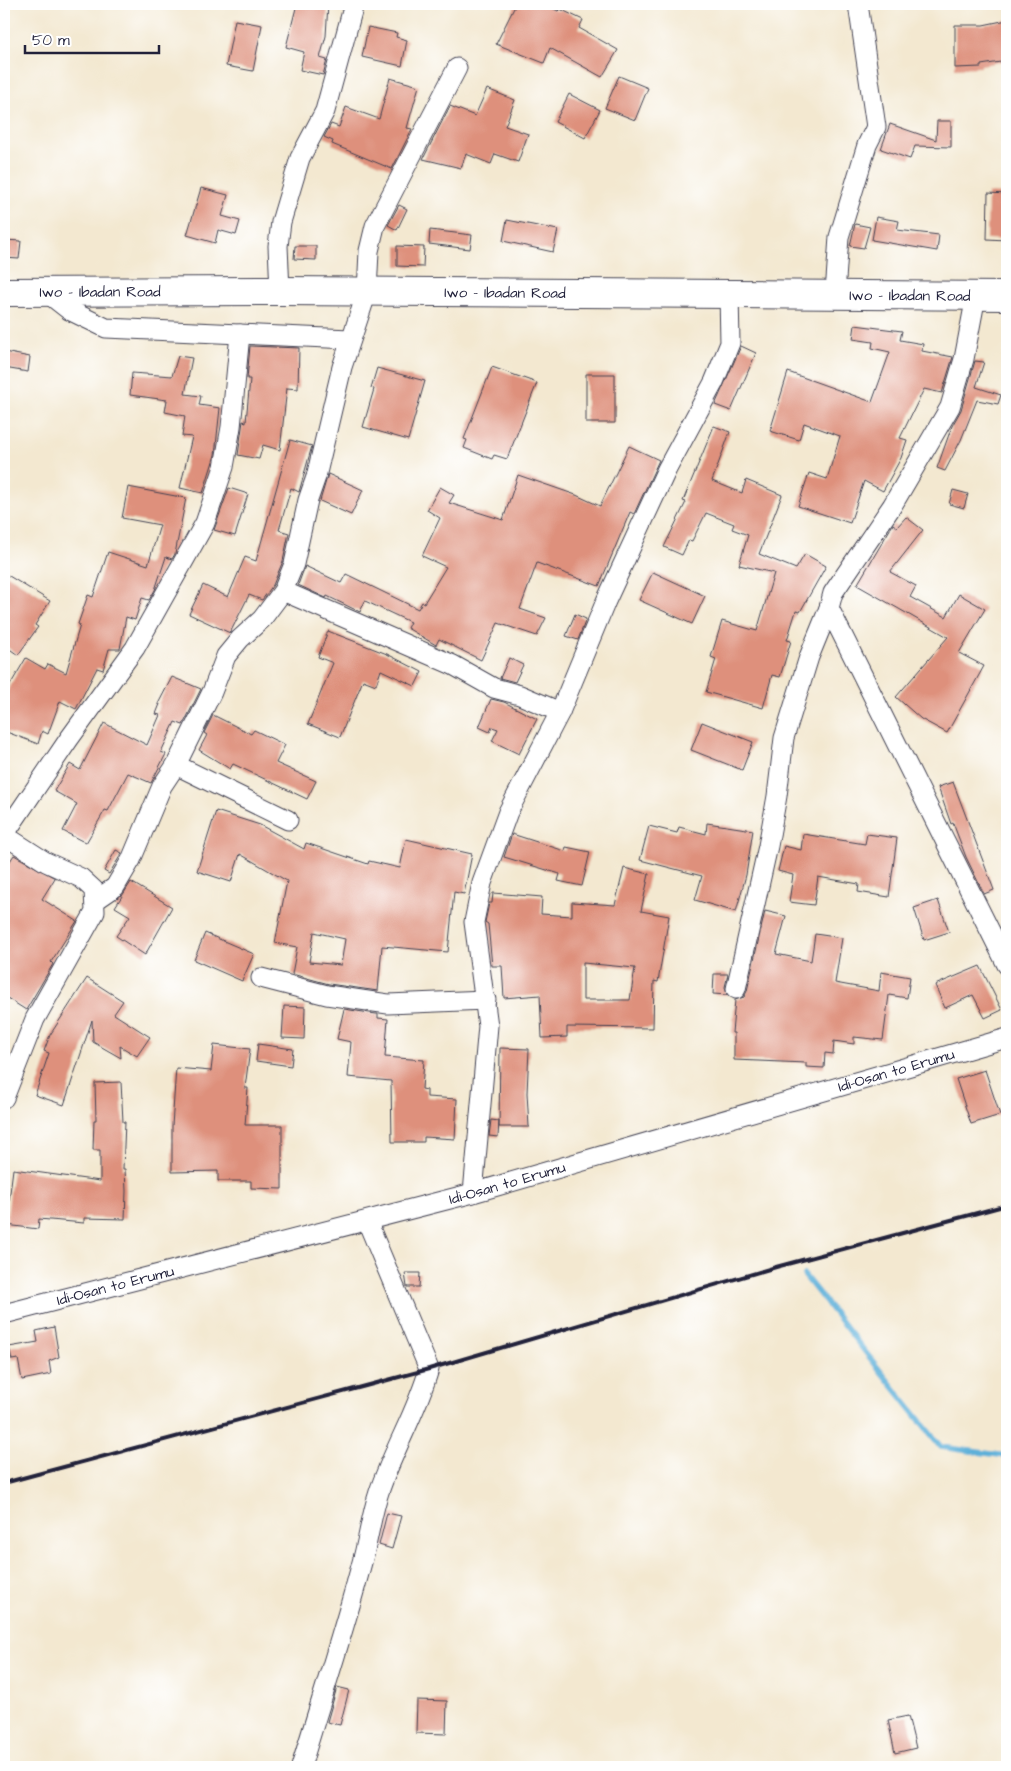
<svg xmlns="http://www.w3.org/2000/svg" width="1011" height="1771" font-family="'Architects Daughter',sans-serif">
<rect width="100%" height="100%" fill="#fff"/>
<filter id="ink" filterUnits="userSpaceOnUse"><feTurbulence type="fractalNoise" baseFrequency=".02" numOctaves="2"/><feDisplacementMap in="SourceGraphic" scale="10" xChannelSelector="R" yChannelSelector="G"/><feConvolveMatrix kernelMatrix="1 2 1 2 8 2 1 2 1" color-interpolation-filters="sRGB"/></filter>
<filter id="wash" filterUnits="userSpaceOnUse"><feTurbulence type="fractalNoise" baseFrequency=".0096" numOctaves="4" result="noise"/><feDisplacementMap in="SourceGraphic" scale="20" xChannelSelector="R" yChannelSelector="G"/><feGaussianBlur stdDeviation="1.12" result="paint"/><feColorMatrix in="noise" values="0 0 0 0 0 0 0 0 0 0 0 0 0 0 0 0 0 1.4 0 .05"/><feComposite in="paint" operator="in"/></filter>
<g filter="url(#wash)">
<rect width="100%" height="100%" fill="#f3e8d0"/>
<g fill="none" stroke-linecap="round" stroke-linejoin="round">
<path stroke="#5db0d9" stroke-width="5.5" d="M804,1275l137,172 66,9"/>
</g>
<g id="blocks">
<path fill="#de907b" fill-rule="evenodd" d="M297,4h31l-2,32 -6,22 7,2 -4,15 -23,-5 4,-18 -18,-5z
M516,4h28l14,7 2,-2 23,11 -4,8 39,22 -16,27 -52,-29 -6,15 -48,-19z
M235,20l27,5 -9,46 -27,-5z
M1007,20v41l-26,4v2l-26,1v-43h28z
M368,27l29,6 -1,4 11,3 -5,26 -40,-9z
M619,76l29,12 -13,32 -30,-12z
M390,78l29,8 -12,42 5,1 -20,40 -60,-25 1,-3 -9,-4 7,-13 8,3 7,-20 33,12z
M487,89l28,11 -10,26 23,8 -10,28 -23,-8 -4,10 -25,-10 -5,14 -38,-9 27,-53 25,10z
M569,94l31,16 -15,28 -30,-16z
M937,121h14v26l-36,-1 -5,13 -29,-10 9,-25 46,16z
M201,188l27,7 -6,21 18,5 -4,14 -18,-5 -3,13 -28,-8z
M988,193l19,1 -1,46 -19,-1z
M399,205l8,4 -10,21 -9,-5z
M876,217l23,4 -2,9 42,5 -2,16 -65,-11z
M507,220l51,10 -5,22 -50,-11z
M855,224l15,3 -6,21 -14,-2z
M430,230l42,5 -2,14 -41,-5z
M4,240l17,1 -2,18 -15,-1z
M295,246h21v14l-22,-1z
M397,246l27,1 -1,20 -26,-1z
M855,325l47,6 -2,9 23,4 -1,7 31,6 -11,36 -18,-4 -24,49 7,2 -6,18 -18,33 -19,-10 -14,42 -52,-17 11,-33 18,6 13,-43 -36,-13 -5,17 -29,-9 18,-59 84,30 18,-50 -18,-4 1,-6 -20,-3z
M250,346l49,2 -1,41 -11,-1 -7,62 -17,-5 -4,14 -21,-4 5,-34 3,1 4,-43h-3z
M741,346l15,7 -25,58 -16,-6z
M4,352l26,5 -2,15 -24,-4z
M178,356l14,2 -7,36 16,2 -2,9 21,3 -5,47 -12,38 -23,-5 12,-51 -10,-1 3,-20 -20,-4 2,-12 -37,-5 2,-22 40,3z
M975,361l9,1 -8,25 25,8 -3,9 -21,-4 -16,40 -16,31 -8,-3 15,-42 9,-16z
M492,367l45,16 -30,76 -13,-4 -2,4 -28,-11 3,-8 -3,-1z
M377,368l48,13 -17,59 -45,-13 11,-38 -3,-1z
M586,374h29v49h-29z
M714,426l16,6 -18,49 30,12 4,-13 36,15 -23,59 37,15 9,-15 21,12 -26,46 -4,-1 -9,29 4,1 -11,36 -8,-2 -9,33 -57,-16 10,-33 -5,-2 11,-36 35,10 17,-58 -35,-8 9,-30 -16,-6 2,-5 -28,-11 -14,28 -3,-1 -7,15 -18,-8 22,-45 -3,-1z
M290,440l22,6 -13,46 -8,-4 -12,42 10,3 -6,28 -10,24 -11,15 -13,-5 -19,38 -41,-19 14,-29 25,12 17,-40 11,4z
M629,446l30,14 -25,54 -4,-2 -31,74 -62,-23 -17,46 26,9 -9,18 -39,-13 -17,37 -42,-21 -3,6 -29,-17 3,-6 -45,-21 -5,11 -33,-16 -1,2 -28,-13 7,-19 36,17 5,-9 72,35 4,-7 2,1 22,-36 -24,-11 18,-38 -13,-8 13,-23 14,8 -5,8 54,17 15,-45 58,20 24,11z
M328,474l35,16 -12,25 -31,-14z
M128,487l58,11 -11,56 -3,5 -6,-2 -11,33 -6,10 -7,-2 -7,22 -9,-3 -6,32h-11l-6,21 -6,-2 -21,41 -16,-8 -12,33 -6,-3 -4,13 -34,-13v-29l5,-15 17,-29 19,11 3,-5 18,9 14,-48 -2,-1 10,-29 5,2 15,-45 40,13 12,-40 -38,-7z
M229,488l19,6 -13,42 -21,-6z
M953,490l15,4 -4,14 -15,-4z
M906,517l17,13 -33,42 26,14 -6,11 36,20 13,-23 26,15 -26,44 25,13 -37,67 -26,-14 -25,-22 52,-60 -91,-52 35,-59 1,-2 4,3z
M653,572l52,24 -13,28 -53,-24z
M4,573l46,28 -15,24 3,2 -20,28 -14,-10z
M575,614l11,5 -8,21 -12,-4z
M328,631l59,23 35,18 -7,14 -34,-16 -5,15 -13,-5 -23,57 -32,-13 25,-61 -15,-6z
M509,658l14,7 -8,17 -15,-4z
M172,677l29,12 -18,36 -8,-3 -14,30 5,2 -15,29 -23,-10 -20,38 -3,-1 -19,33 -23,-12 14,-27 -23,-13 16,-27 10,6 24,-47 43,22 13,-30 -4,-1 4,-10h-2z
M491,699l13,3 33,17 -18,35 -27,-13 6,-12 -6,-2 -2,5 -11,-5z
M213,715l38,19 3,-4 31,15 -9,18 40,18 -9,18 -74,-35 -3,5 -31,-19 8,-15 -3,-2z
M702,722l51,20 -11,28 -51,-20z
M953,782l41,108 -10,4 -18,-37 -13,-34 -2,1 -13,-37z
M216,811l44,14 44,24 2,-6 62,21 1,-3 31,7 6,-29 66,15 -8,40 -10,-2 -6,60 -66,-6 -4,45 -49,-7 -37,-10 5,-27 -22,-4 12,-62 -47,-27 -9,28 -34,-11zM314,932l31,7 -4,26 -32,-3z
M707,823l46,7 -7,45 -10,37 -41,-12 7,-24 -62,-16 9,-34 28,7 2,-6 27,7z
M512,834l53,17 1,-4 24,5 -8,34 -24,-5 2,-7 -56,-17z
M803,834l62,10 2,-10 30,4 -8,59 -31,-5 1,-8 -41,-7 -4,28 -25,-3 4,-27 -15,-4 6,-25 17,4z
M116,850l6,3 -13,21 -5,-3z
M14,855l41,23 -13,21 35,22 -26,41 2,2 -27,46 -22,-14v-138l6,3z
M624,868l25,6 -8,37 28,5 -11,66 -4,-1 -1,47 -86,-1v10l-25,1 -2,-43 -36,3 -2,-32h-10l-4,-42 -3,-2 4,-19h3l1,-10 49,4 -1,17 31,2v-14l43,3zM583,963l52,5 -5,32h-47z
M131,882l41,25 -27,48 -29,-19 14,-20 -15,-9z
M938,900l11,32 -25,8 -10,-32z
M765,911l21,5 -10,38 35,7 4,-27 27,4 -7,45 44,8 2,-19 29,5 -3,21 -18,-3 -6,45 -29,-3v7l-20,-3 -1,13 -8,-1 -1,15 -18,-1v-4l-72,-3v-27h-2l3,-33 9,-3 3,-6z
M205,933l49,21 -12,27 -48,-21z
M980,966l22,44 -17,8 -12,-23 -28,13 -10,-23z
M714,974h14l-3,13 2,8 -14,-1z
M87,978l36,23 -9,13 36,23 -13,19 -17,-10 1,12 -28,-16 -1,-22 -28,85 -29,-10 14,-42 -5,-2 6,-16z
M284,1006l21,1 -1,32 -22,-1z
M344,1009l32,5h2v4l10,1 -3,38 39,3 -2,29 5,1v7l30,2 -2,40 -31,-2v5h-32l-1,-61 -43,-4 3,-35 -14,-3z
M258,1044l35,5 -2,17 -35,-5z
M214,1045l36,4 -5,39h3l-3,37h37v64l-31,-1v-7h-33v-10l-46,1v-46l4,-58 35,3z
M500,1048l29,1 -2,44 2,34h-30z
M985,1070l15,45 -29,9 -15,-45z
M121,1082l2,40h2l-2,47h2l1,22 -1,28 -41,-1v5l-45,-4 -1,10 -32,-4 7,-56 87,12v-31h-7l1,-30h2l-1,-37z
M491,1120l8,1 -1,16 -9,-1z
M405,1273h15l-1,14h-12z
M54,1327l5,30 -10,4 2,13 -29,6 -4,-21 -6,1 -3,-13 29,-5 -2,-11z
M387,1513l14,3 -9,33 -13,-4z
M337,1687l12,3 -9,35 -13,-3z
M417,1700l30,1 -1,33 -30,-1z
M908,1716l8,32 -21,5 -7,-33z"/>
</g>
</g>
<g filter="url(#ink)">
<use href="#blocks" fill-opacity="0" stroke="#414051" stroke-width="1"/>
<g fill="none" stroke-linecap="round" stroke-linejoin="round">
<g stroke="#414051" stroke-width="21">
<g id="street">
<path d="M280,291l-2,-45 3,-24 19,-64 25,-47 29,-107"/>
<path d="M46,292l23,18 37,18 244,11"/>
<path d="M835,294l4,-57 28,-92 9,-18 -18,-123"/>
<path d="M976,296l-12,63 -14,48 -58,99 -59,87 -4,15 178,357"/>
<path d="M283,591l170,74 41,23 26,7 40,17"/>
<path d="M176,765l112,55"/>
<path d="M4,835l65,-96 66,-91 70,-125 19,-56 7,-40 9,-93"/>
<path d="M4,835l42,27 35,16 13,12 1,22 -60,107 -31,79"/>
<path d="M96,900l19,-13 16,-27 31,-74 14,-21 36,-73 14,-36 14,-17 22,-20 21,-28 11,-27 14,-64 8,-23 26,-110 25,-75 2,-41 6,-25 82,-158"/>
<path d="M261,978l66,17 61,9 98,-4"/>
<path d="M736,989l32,-143 9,-50 7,-58 25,-81 20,-49"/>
<path d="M473,1193l15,-167 -14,-104 8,-39 26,-71 52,-100 46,-111 61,-132 47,-87 16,-39 -1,-49"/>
<path id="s1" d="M4,1314l469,-121 534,-155"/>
<path d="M301,1767c20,-67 42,-133 60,-201 7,-24 10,-50 18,-74 14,-42 38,-80 50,-123l-62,-148"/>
</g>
</g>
<g stroke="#414051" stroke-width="30">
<g id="primary">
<path id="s2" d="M4,292l276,-1 727,5"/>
</g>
</g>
<use href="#street" stroke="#fff" stroke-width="19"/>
<use href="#primary" stroke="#fff" stroke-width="28"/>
<path stroke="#22223b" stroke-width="4" d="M4,1483l425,-114 347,-102 231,-62"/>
</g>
</g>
<g text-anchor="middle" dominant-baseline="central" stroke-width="5" stroke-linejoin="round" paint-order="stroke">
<g font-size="15" fill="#22223b" stroke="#fff">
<text stroke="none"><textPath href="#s2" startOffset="96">Iwo - Ibadan Road</textPath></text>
<text stroke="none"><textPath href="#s2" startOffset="501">Iwo - Ibadan Road</textPath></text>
<text stroke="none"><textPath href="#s2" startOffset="906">Iwo - Ibadan Road</textPath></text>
<text stroke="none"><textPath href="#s1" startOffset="925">Idi-Osan to Erumu</textPath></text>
<text stroke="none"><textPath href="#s1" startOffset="520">Idi-Osan to Erumu</textPath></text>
<text stroke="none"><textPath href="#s1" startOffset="115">Idi-Osan to Erumu</textPath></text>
</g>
</g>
<rect width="1011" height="1771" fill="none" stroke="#fff" stroke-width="20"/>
<path d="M25 45v8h134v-8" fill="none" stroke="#22223b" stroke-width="2.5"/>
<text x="32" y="45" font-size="15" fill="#22223b" stroke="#ffffff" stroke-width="4" paint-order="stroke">50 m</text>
</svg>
